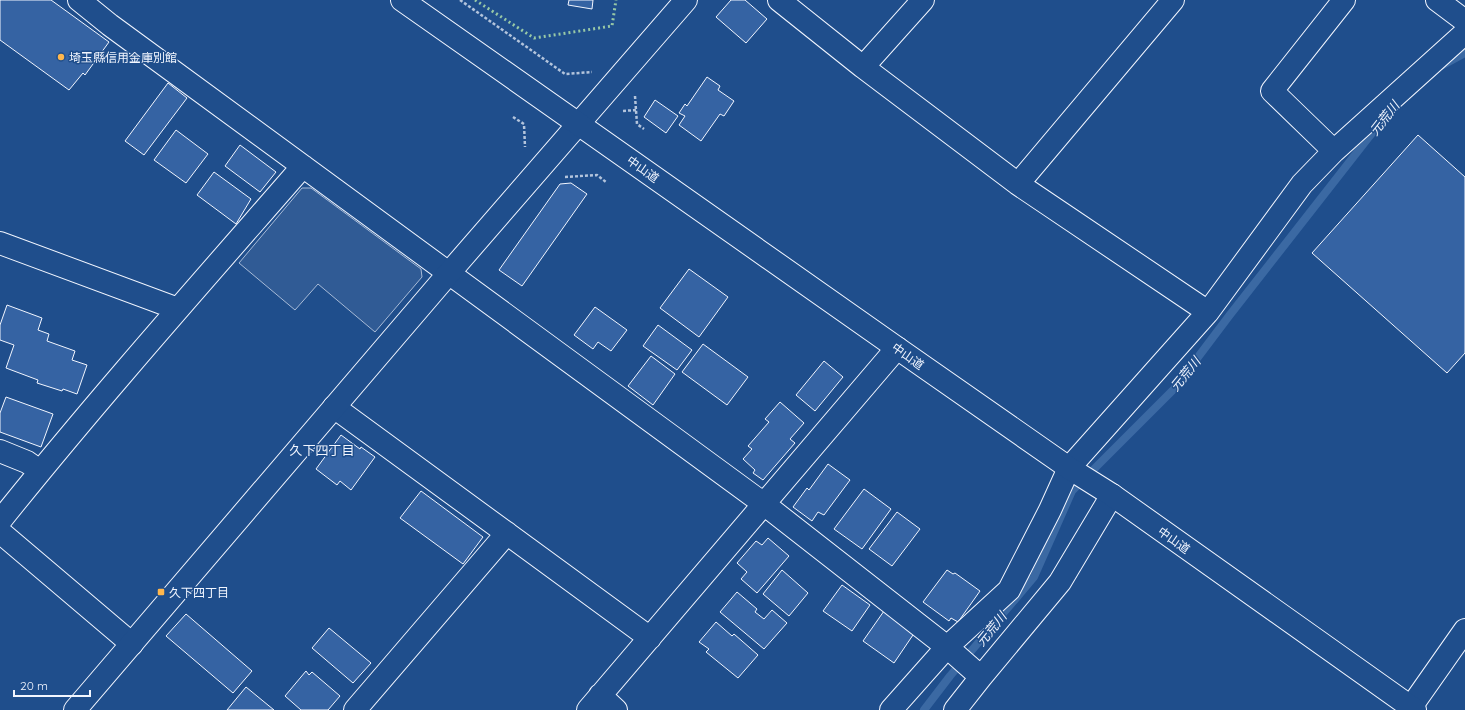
<svg xmlns="http://www.w3.org/2000/svg" width="1465" height="710" font-family="Quicksand,'Noto Sans JP',sans-serif">
<rect width="100%" height="100%" fill="#1f4e8c"/>
<path fill="#305b95" stroke="#a8bbd7" d="M302,188h9l110,81 1,8 -47,55 -57,-48 -23,26 -56,-47z"/>
<g fill="none" stroke-linecap="round" stroke-linejoin="round">
<path stroke="#3b69a3" stroke-width="8" d="M1441,66l24,-13
M924,710l26,-34 84,-99 38,-86 102,-102 55,-73 154,-197"/>
</g>
<path fill="#3563a3" stroke="#f2f6ff" d="M0,0h51l58,42 -24,33 -2,-2 -14,17 -69,-50z
M569,0h24l-1,9 -24,-4z
M731,0h14l22,19 -21,24 -30,-26z
M707,77l13,9 -2,4 16,11 -10,15 -4,-2 -19,27 -22,-16 6,-9 -6,-3 6,-9 2,2z
M168,83l19,15 -43,57 -19,-14z
M655,100l23,16 -12,17 -22,-16z
M176,130l32,24 -22,29 -32,-23z
M1418,135l47,42v176l-18,20 -135,-120z
M240,145l36,27 -16,20 -35,-26z
M214,172l37,27 -15,25 -39,-29z
M571,183l16,11 -65,92 -23,-16 61,-86z
M689,269l39,28 -29,40 -39,-29z
M7,305l35,13 -4,12 11,4 -2,7 28,10 -3,9 15,5 -10,29 -14,-5 -1,2 -25,-8 1,-3 -32,-12 8,-23 -14,-5v-15z
M595,307l32,23 -16,21 -13,-9 -5,7 -19,-14z
M658,325l34,25 -15,20 -34,-24z
M703,344l45,33 -21,28 -45,-33z
M651,356l24,18 -22,31 -25,-19z
M824,361l19,16 -28,34 -19,-16z
M6,397l47,17 -12,33 -41,-15v-19z
M780,402l24,21 -14,16 5,4 -32,37 -10,-7 2,-3 -12,-11 9,-10 -4,-3 21,-24 -4,-3z
M341,435l19,14 1,-2 14,10 -24,33 -11,-9 -3,4 -21,-16z
M828,464l22,16 -26,35 -6,-3 -6,9 -19,-14 14,-19 2,2z
M864,489l27,20 -29,40 -28,-20z
M421,491l62,46 -20,27 -63,-46z
M897,512l23,17 -28,37 -23,-17z
M768,538l21,18 -32,37 -16,-14 6,-7 -10,-9 19,-22 6,4z
M782,570l26,23 -19,23 -26,-22z
M947,570l6,4 2,-1 25,18 -22,31 -7,-4 -2,3 -26,-19z
M842,585l28,20 -18,26 -29,-20z
M737,592l20,17 -2,3 9,7 8,-9 15,13 -23,26 -44,-37z
M884,611l31,21 -21,31 -31,-22z
M186,614l66,57 -19,22 -67,-57z
M716,622l16,14 2,-2 24,21 -20,23 -32,-26 3,-3 -10,-7z
M329,628l42,35 -18,20 -41,-35z
M306,671l3,4 3,-3 28,24 -12,14h-27l-16,-14z
M246,687l28,23h-47z"/>
<g fill="none" stroke-linecap="round" stroke-linejoin="round">
<g stroke="#f2f6ff" stroke-width="24">
<path id="minor" d="M79,0l31,25 654,479 183,143 34,30
M779,0l84,67 155,117 190,128
M1437,0l28,21
M863,67l60,-67
M1334,151l-62,-60 72,-91
M1018,184l155,-184
M0,243l178,66
M334,407l316,231
M0,451l27,11 13,9
M0,521c97,-121 201,-238 303,-355
M0,532l132,112
M600,695l16,15
M1411,707l54,-77
M355,710l152,-177
M588,710l309,-362
M891,710l56,-63 62,-57 41,-80 19,-42 139,-156 94,-128 32,-33 131,-118
M955,710l26,-33 79,-95 52,-87"/>
</g>
<g stroke="#f2f6ff" stroke-width="24">
<path id="tertiary" d="M75,710l374,-437 237,-273"/>
</g>
<g stroke="#f2f6ff" stroke-width="24">
<path id="trunk" d="M402,0l495,348 172,120 43,27 303,215"/>
</g>
<path stroke="#b3c4dc" stroke-width="2.5" stroke-dasharray="3 2" stroke-linecap="butt" d="M460,0l105,74 27,-2
M635,96l2,28 7,5
M623,111l13,-1
M513,117l11,7 1,23
M565,177l32,-2 9,7"/>
<use href="#minor" stroke="#1f4e8c" stroke-width="22"/>
<use href="#tertiary" stroke="#1f4e8c" stroke-width="22"/>
<use href="#trunk" stroke="#1f4e8c" stroke-width="22"/>
<path stroke="#97c8a6" stroke-width="3" stroke-dasharray="2 3" stroke-linecap="butt" d="M475,0l59,38 78,-12 4,-26"/>
</g>
<g fill="#ffb74d" stroke="#1f4e8c" stroke-width="1.5">
<circle cx="61" cy="57" r="4"/>
<rect x="157" y="588" width="8" height="8" rx="2"/>
</g>
<g text-anchor="middle" dominant-baseline="central" stroke-width="3" stroke-linejoin="round" paint-order="stroke">
<g font-size="12" fill="#f2f6ff" stroke="#1f4e8c" text-anchor="start">
<text x="69" y="57">埼玉縣信用金庫別館</text>
<text x="169" y="592">久下四丁目</text>
</g>
<g font-size="12" fill="#f2f6ff" stroke="#1f4e8c">
<text transform="translate(643 169) rotate(35)">中山道</text>
<text transform="translate(908 356) rotate(35)">中山道</text>
<text transform="translate(1174 540) rotate(35)">中山道</text>
</g>
<g font-size="13" font-style="italic" fill="#f2f6ff" stroke="#1f4e8c">
<text transform="translate(1384 118) rotate(-52)">元荒川</text>
<text transform="translate(1185 374) rotate(-51)">元荒川</text>
<text transform="translate(991 629) rotate(-51)">元荒川</text>
</g>
<g font-size="13" fill="#f2f6ff" stroke="#1f4e8c">
<text x="322" y="450">久下四丁目</text>
</g>
</g>
<path d="M14 690v6h76v-6" fill="none" stroke="#f2f6ff" stroke-width="2"/>
<text x="20" y="690" font-size="12" fill="#f2f6ff" stroke="#1f4e8c" stroke-width="3" paint-order="stroke">20 m</text>
</svg>
